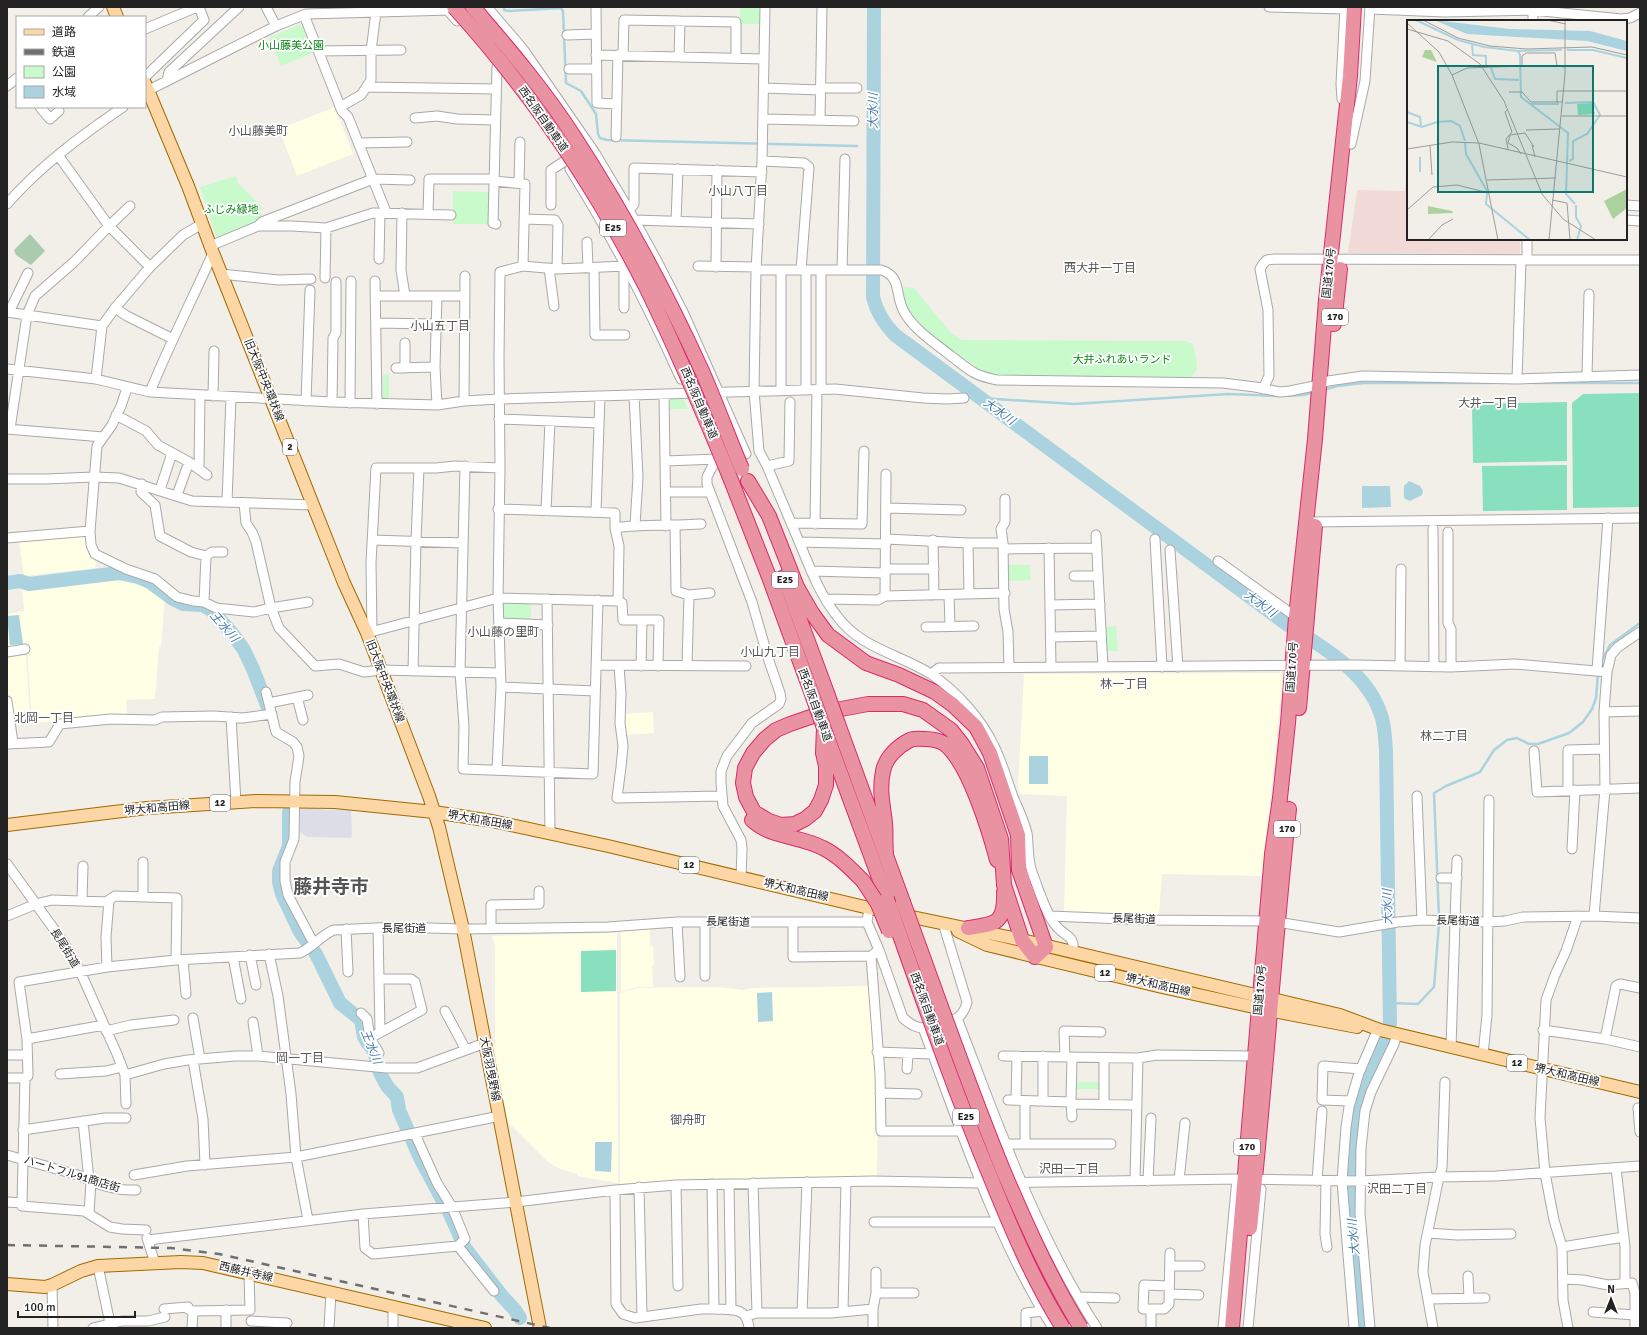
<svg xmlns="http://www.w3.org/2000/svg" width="1647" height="1335" font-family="Signika,'Noto Sans JP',sans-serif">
<rect width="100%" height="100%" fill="#f2efe9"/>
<path fill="#f2dad9" d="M1406,165h2v74h112v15l-172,-1 9,-63 48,1z"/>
<path fill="#ffffe5" d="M335,107l18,47 -56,22 -18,-47z
M85,536l2,1 8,21 1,5 -1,5 -71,8 -5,-35z
M118,576l19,3 14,7 14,9 -4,52h-2l-4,52 -29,1 1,17 -95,6 -5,-76 -20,2v-35l17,-3 -2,-25z
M26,655l4,59 -16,2 -4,-20h-3v-38z
M1283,673l-20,203 -101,-2 -3,40 -95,-3 3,-115 -47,-2 -2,-6 6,-114z
M653,712l1,21 -29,2 -1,-21z
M650,928v17l3,2 1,16 -2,4 1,20h-16l-16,5v-62z
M617,933l1,250 -40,-7 -1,-2 -19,-6 -11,-7 -39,-39 -15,-73 2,-6v-97l-3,-10z
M871,986l7,94 -1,98 -257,9v-194l17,-5 53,-1h27l27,3 6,-2z"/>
<path fill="#aacbaf" d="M30,234l15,17 -14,14 -15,-10 -2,-5z"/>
<path fill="#c8facc" d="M740,7l20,1v16h-20z
M298,25l4,1 11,27 -32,13 -12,-28z
M236,176l2,7 25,25 -3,2 3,9 -6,5 -40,15 -17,-52z
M453,191l37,1v32h-37z
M903,287l11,1 37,45 11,7 224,1 7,3 4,20v6l-6,7 -168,-1 -26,-1 -13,-3 -59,-40 -17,-20z
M383,374h6v27l-6,-1z
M670,397c13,0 13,0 18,12h-18z
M1008,565h22l1,15 -23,1z
M504,603l27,1v17l-26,-1 -3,-2v-12z
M1116,626l2,25h-11l-2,-24z
M1076,1082h26v7h-26z"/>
<path fill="#88e0be" d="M1640,393v114l-67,1 -1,-105 11,-9z
M1567,402v59l-94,2 -1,-59z
M1567,465v45l-84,1 -1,-45z
M616,950v41l-35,1v-41z"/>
<path fill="#dddde8" d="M302,807l24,3 25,-1 1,26 -1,3 -44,-1 -7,-5v-21z"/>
<path fill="#aad3df" d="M1409,481l11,5 3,5 -1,4 -12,6 -5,-2c-2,-3 -1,-9 -1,-13z
M1362,486h28l1,21 -29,1z
M19,615l4,29 -13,1 -3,-29z
M1029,756h19v28h-19z
M772,992l1,29 -15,1 -1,-29z
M595,1142h17l-1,30 -16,-1z"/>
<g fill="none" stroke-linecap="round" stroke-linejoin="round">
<path stroke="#aad3df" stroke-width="2.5" d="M504,7v3l5,1 52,-3 2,3 3,72 15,8 15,23 2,20 2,4 7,2 250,6
M1533,383h107
M1323,390l15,-4 25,-3h129
M1288,396l15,-1 12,-3
M980,398l94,6 154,-10 49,2
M1601,662l9,-17 30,-22
M1439,918l-5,-125 12,-7 34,-14 14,-22 13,-10 10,-2 12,6h9l31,-11 14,-11 9,-13 4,-11 2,-25
M1391,1003l27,1 16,-17 5,-64"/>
<path stroke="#aad3df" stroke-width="14" d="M874,7l-1,290c4,16 11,26 22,38l393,290c35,22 77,46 92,87 5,12 5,26 6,39l4,272c-8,30 -25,55 -31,86 -16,71 -3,147 3,219
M7,583l13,-2 9,3 90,-11 19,4 12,5 23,17 10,5 19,1 9,5 21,23 12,17 9,19 15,39
M289,812v34l-10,25v11l3,12 18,38 16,22 24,49 21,17 3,17 3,5 7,9 6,22 7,13 10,11 2,13 22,50 29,54 15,34 37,48 13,14 5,8"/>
<g stroke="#a9a9a9" stroke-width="11">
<path id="minor" d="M266,7l10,19
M445,7l12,14
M487,7l36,42 72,104 31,52 31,56 27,53 62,140
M596,7l1,96 20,1
M765,7l-3,154 -6,109 -2,121 5,60 8,15c11,26 22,52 33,78 10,24 20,51 37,72 23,32 62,38 94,58 25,17 50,44 63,72 8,16 13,34 19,51 5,11 11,24 14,36 2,14 0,28 6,42 6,15 13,40 24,52 10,11 18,8 16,26
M1269,7l76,2
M1370,9l75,3 88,-2 88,9 9,-1 10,-5
M304,15l38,96 6,6 38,95
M88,17l11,-10
M1533,21v-14
M145,29l52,-22
M567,35l29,-1
M318,51l83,-1
M596,55l168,4
M623,55l1,-35 112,2v36
M679,57l1,-36
M569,69h27
M145,77l59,-57 -5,-13
M167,81l2,-9 70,-65
M7,86l10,-8
M367,87l129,2
M764,88l56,2
M820,88h37
M145,92l131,-66 30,-12 145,-4
M1342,99l-1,-15 4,-77
M40,107l10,12 9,-8
M340,107l21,-12 10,-15v-29l5,-39
M415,118l22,-2 20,3 38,1
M763,119l91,2
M820,120l2,-113
M616,137l2,-82
M359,143l48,-1
M1351,144l14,-63 5,-74
M58,155l51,71 41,41
M762,161l42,2 5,4 -8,103
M570,169c42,67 78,137 111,210
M494,181l31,3 -2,82
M519,183l1,-41
M7,204c33,-38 75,-69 116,-97
M551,205v-35l14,-9
M1626,205l14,1
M629,210l5,-6v-36l128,4
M402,213l-1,57 4,26
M428,214l1,-35h65
M524,219l31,1 3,5 -1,44
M635,220l124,4
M1626,220l14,1
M676,221l2,-52
M496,224l-3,-1 4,-156
M258,226l4,-4 111,-43 37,1
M587,242l1,26
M210,246l48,-20h34l34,2
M379,259l1,-46
M1527,260v-21
M698,266l59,1
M716,267l1,-97
M549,268l5,38
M594,268l1,67h30
M756,270h125c23,7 12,27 25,45 11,17 29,28 45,41 7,5 15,12 22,16 8,5 16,6 24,8l226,3 32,4 25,5 10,-1 29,-6 9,-4 35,-5 154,3 123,-4
M781,270v120
M842,270l3,-111
M221,274l58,6 32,-1
M325,278l1,-50 47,-15 78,2
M375,281l2,123
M376,296h89
M437,296l-2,71 2,38
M115,308l12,8 46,23
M624,308v-42
M7,312l95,14
M9,312l19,-39
M376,323l60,1
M405,343v25
M396,368l39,-1
M7,369l89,10 54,13 182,10 105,3 27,-4 35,-2 336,-10 88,9 24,1 17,-1
M1587,377l2,-83
M96,379l6,-53 13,-18 35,-41 33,-32 19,-11
M1517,379l4,-119
M127,388l-6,18 -9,19 -15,21 -7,85 1,14 4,9 31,15 29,10 22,18 16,4 11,1 12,6 38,4 17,-4 8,20 36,38 24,-2 25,8 17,-2 119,3
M821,389v-119
M1263,389l6,-13 -1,-66 -8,-41 3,-5 4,-4 8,-1 365,1
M806,390v-120
M150,392c19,-47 42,-92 63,-139
M634,395l4,82 -3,48
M664,395l2,131
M213,396l1,-45
M306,401l4,-111
M464,401l1,-125
M332,402l1,-64 3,-5v-51
M350,403l1,-122
M116,415l30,16 12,14 31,17 18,13
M499,419l100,4
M7,429l96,8
M10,429l17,-114 8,-19 39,-34 35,-36 21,-20
M727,460l-14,5 -6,12v7l45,118 17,59 11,32 1,6 -2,5 -27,19 -25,33 -6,15v12l2,23 18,34 1,9 -1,29
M665,461l52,-2
M465,466l-5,206 4,54 -1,43 130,5 5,-174
M767,466l22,-5 1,-59
M199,468l1,-73
M7,479h39l48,-2 25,1 73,23 121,4
M142,484l-1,8 14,13 5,31 31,16 15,4 -2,46
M160,490l12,-37
M666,492h44
M177,495l12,-33
M1005,499v23l-4,7 2,14 1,66 4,23 1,35
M227,502l4,-105
M244,503l2,20 6,9 4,10 15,66 37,-6
M886,508l75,2
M498,509l117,4v15l4,18 -1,55
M546,511l4,-90
M596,512l4,-116
M1310,522l330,-4
M791,523l71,1 2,-73
M815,524l2,-135
M675,526l1,65 13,4 21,-2
M615,528c28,-4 57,-2 86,-4
M1433,529l1,138
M1448,532v91l3,6v38
M1096,535l7,132
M7,538l83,-7
M886,539l82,4h35
M1155,539l7,128
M373,540l90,3
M933,540l1,55
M799,542l87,2
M968,543l1,51
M1049,548l2,119
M1003,549l94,-1
M1170,550l8,117
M206,556l6,-4h11
M1218,561l78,56
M885,569h49
M811,571l74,2
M1074,576h24
M949,595l1,31
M885,596l1,-122
M547,599l3,234
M826,599l52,1 7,-4 120,-3
M1050,605l50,-1
M499,623l49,2
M926,627l48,-1
M372,632l-1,-69 5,-95h60l19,-2 45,2
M367,633l131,-35 120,3 4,2 1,17h36l-1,46
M1051,637l50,-1
M7,652l18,-3
M596,665l150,1
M619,666l2,27 -1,30 3,23 -2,21 -4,31 105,-2
M641,666l1,-46
M687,666l2,-71
M1400,666l1,-97
M1597,670l11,-152
M413,671l3,-130 3,-73
M931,674l8,-6 418,-3 94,2 64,-3 92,8
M501,687l94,4
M266,692l10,40 17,10 4,5 2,9 -4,26 -1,57 -9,23v19l3,14 26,49
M297,697l6,23
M7,701l6,42
M269,703l39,-8
M1604,712l36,-1
M231,717l5,85
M7,744l42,-2 11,-18 51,-5 44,1 7,-3 52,-1 29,2 29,-4
M1534,751l3,41 103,-4
M497,770l4,-83 -3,-89 2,-130 -1,-110 1,-86 23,-6 34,3 69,-3
M1568,790v-40l36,-1
M1417,796l5,124
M1572,849l3,-59
M7,864l57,79 16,28 37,83 8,21 1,29
M1441,878h16
M143,896v-34
M82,900l1,-34
M869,908l-2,14 12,28 24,68c7,6 15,12 24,9
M7,916l29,-12 16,-4 57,2
M1050,916l98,4 118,1
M1594,916l11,-127 -1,-77 3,-40 4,-17 7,-8 22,-15
M677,922l3,55
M1277,922l62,10 59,-10 24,-2 65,2 18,-1 18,-4 71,-1 46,2
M793,923v34l78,-1 5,-4
M943,923l24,79c-2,8 -5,15 -14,18
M378,928l2,104
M346,929l2,43
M491,929v-24l48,-1v-13
M269,954l9,42 13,98 5,63 12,63
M250,955l6,30
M871,956l9,118 1,57h81
M233,957l8,42
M183,960l3,34
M107,967l-1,-30 3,-37 6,-4 62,2 -1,62
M705,976v-54
M445,1011l21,39
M361,1013l6,6 3,19 9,15
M193,1018l7,41
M957,1018c41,106 78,214 140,310
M253,1022l5,34
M923,1028c38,102 72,208 130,300
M1543,1030l62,9 35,8
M106,1031l25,-6 43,-5
M370,1038l52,-28 -7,-28 -4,-3h-32
M27,1039l77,-14
M1605,1039l11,-53 4,-2 20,4
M1451,1047l6,-187
M877,1052l56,2
M7,1055h20
M1483,1055l4,-40 2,-215
M1003,1056l135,2 -3,123
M1065,1057l-1,-26 37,1
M1138,1058l19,-3 97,1
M193,1060l10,59 2,46
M907,1069l1,-15
M60,1074l46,-3 16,-4
M125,1075l39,-11 24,-4 47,-4h23l129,12h30l68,-25
M7,1078h18
M880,1093l37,1
M1008,1100l63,2 1,-45
M1016,1100l1,-44
M1025,1101v43
M1043,1101v-45
M1351,1101l-29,-1 1,-34 38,3
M1071,1102l1,15
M1071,1104l66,1
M1104,1104v-46
M1640,1108h-2l2,24
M83,1121l6,59
M23,1130l82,-12h21
M415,1134l22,49 15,24 13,32 -7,7
M1006,1144h105
M7,1155l74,21c16,9 37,15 55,14
M1616,1168l9,79v36
M134,1175l53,-9 109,-9 204,-41
M1179,1180l6,-57
M1148,1181l3,-63
M1317,1181l5,-70
M1326,1181l-1,53 2,13
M753,1183l4,130
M712,1184l2,125c17,1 33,-3 35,19
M729,1184l2,126
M676,1185l2,101
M639,1187l3,129
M615,1190l1,114 7,10 12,4 66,-9h13
M7,1202l15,1v3l62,5 26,16 12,2 24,1
M22,1203l3,-125 3,-2 -1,-37 -8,-57 88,-15 69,-7 124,-7c13,-6 21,-18 34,-23l62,-3 67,2 145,-2 69,-5h190
M89,1214l2,-33
M363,1214l2,34 8,6 85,-8 36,45
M874,1222h124
M1428,1233l29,2 54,-1
M147,1238l8,25
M148,1240l215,-26 153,-12 99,-12 61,-5 197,-4 108,2 256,-4 123,2 79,-4 57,-1 144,-10
M1562,1247l62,-10
M98,1266l13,62
M1170,1266h30
M1468,1276l1,22
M1563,1279l20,1 25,5 24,-2 3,10v35
M52,1285l1,43
M1169,1286l-25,-1 -1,24h21l5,-5 1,-51
M876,1293h38
M1169,1294l30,1
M1079,1297l36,1
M1428,1299l57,-1
M164,1309l24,-2v2l5,2 57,-1 -1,-37
M873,1309l3,-16v-21
M843,1311l3,-129
M1593,1312l42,3
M802,1313l5,-131
M746,1316l11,-3h74l42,-4v19
M251,1321l36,2
M93,1328l29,-7h26l17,-4
M192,1328l1,-17
M226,1328v-18
M329,1328l2,-36
M393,1328v-22
M1026,1328v-15l17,-2
M1151,1328v-18
M1223,1328l14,-149
M1248,1328l13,-139
M1354,1328l-12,-147 4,-54 3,-20 10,-34 19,-44
M1370,1328l-10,-115 1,-65 4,-37 6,-19 23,-48 3,-10
M1433,1328l-10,-56 2,-27 14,-68 3,-9 3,-86
M1568,1328l-5,-28 -1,-53 -8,-27 -9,-47 -5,-55 6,-118 9,-25 11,-24 12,-35"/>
</g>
<g stroke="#a06b00" stroke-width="14">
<path id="major" d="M113,7l4,10
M145,83l43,103 25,67 131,330 23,50 62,163 10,31 24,102 77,399
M7,825l140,-17 109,-7 79,1 99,10 58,9 116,25 261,62 153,32 318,75 40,15 260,62
M958,931l29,14 175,42 96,21 99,19
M7,1284l38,3 7,-2 29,-14 17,-5 83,-4 22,1 282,65"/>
</g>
<g stroke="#dc2a67" stroke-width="16">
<path id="highway" d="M1334,324l6,-55
M729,475l40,102 44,120
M748,481l21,35 28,71 15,26 16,22 38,28 33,12 36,17 18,13 23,22 14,26 28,82 1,35 27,77 -11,10 -13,-17 -18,-55 -3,-46 -24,-71 -15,-24 -11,-14 -28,-20 -20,-6h-35l-43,8 -35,12 -14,6 -11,9 -12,14 -8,15 -2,15 3,14 8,15 15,9 12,4 14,-1 10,-5 10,-8 6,-11 5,-15v-19l-3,-13 1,-25
M784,577l43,116
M1299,708l16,-182
M838,724l65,178
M826,734l61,165
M752,820c19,18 49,16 71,28 16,8 28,21 40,33
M886,853c-1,-10 0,-20 -1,-30 -2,-19 -6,-32 -2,-52 3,-14 15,-25 27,-31 4,-2 10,-1 15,-1 6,0 15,2 20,5 24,20 44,86 52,116
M968,928c28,-4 37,-4 36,-36
M1250,1228c15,-140 24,-280 39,-419
M1232,1328l40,-474 8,-56 8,-75 8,-106 19,-178 11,-139 24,-224 4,-69"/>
</g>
<use href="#minor" stroke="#fff" stroke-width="9"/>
<use href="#major" stroke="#fcd6a4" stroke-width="12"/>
<use href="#highway" stroke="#e892a2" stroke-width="14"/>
<path stroke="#707070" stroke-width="2.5" stroke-dasharray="8 8" stroke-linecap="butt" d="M7,1245l164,3 48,6 331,74"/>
<g stroke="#dc2a67" stroke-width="16" stroke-linecap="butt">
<path id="highway-bridge" d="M454,7c76,84 142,181 193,282 30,61 56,123 82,186
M473,7c36,42 72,84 102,131 48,74 90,152 127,233 14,32 26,65 40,98
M827,693l11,31
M813,697l11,31
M863,881l15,23 11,27
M887,899c33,92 65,186 103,277 21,52 43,104 73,152
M903,902c33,90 64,180 100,268 23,54 47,108 78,158"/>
</g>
<use href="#highway-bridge" stroke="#e892a2" stroke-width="14"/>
</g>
<g text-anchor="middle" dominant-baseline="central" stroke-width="3.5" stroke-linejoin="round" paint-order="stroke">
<g fill="#fff" stroke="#646464" stroke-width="1">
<rect x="600" y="220" width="26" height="16" rx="3"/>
<rect x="1322" y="309" width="26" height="16" rx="3"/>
<rect x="283" y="439" width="14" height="16" rx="3"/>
<rect x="772" y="572" width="26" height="16" rx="3"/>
<rect x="210" y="795" width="20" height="16" rx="3"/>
<rect x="1274" y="821" width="26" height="16" rx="3"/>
<rect x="679" y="857" width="20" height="16" rx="3"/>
<rect x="1095" y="965" width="20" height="16" rx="3"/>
<rect x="1507" y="1055" width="20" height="16" rx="3"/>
<rect x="953" y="1109" width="26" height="16" rx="3"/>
<rect x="1234" y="1139" width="26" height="16" rx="3"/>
</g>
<g font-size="10" font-weight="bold" fill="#222">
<text x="613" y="228">E25</text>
<text x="1335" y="317">170</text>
<text x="290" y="447">2</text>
<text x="785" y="580">E25</text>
<text x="220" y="803">12</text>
<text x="1287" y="829">170</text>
<text x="689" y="865">12</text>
<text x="1105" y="973">12</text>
<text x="1517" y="1063">12</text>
<text x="966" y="1117">E25</text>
<text x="1247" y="1147">170</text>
</g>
<g font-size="11" fill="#0c8416" stroke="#fff">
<text x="291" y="45">小山藤美公園</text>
<text x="231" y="209">ふじみ緑地</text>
<text x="1122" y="359">大井ふれあいランド</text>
</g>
<g font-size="11" fill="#222" stroke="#fff">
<text transform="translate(543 119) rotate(55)">西名阪自動車道</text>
<text transform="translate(1329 273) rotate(-84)">国道170号</text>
<text transform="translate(264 380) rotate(68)">旧大阪中央環状線</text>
<text transform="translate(699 403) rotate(67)">西名阪自動車道</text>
<text transform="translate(1292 667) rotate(-86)">国道170号</text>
<text transform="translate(385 681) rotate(69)">旧大阪中央環状線</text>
<text transform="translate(815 705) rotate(70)">西名阪自動車道</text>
<text transform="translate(157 808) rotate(-5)">堺大和高田線</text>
<text transform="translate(480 820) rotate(10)">堺大和高田線</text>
<text transform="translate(796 890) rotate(13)">堺大和高田線</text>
<text transform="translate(1134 919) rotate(2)">長尾街道</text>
<text transform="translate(1458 921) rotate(2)">長尾街道</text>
<text transform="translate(728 922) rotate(1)">長尾街道</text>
<text x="404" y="928">長尾街道</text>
<text transform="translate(65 948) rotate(58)">長尾街道</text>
<text transform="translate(1158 985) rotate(13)">堺大和高田線</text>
<text transform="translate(1260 990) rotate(-85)">国道170号</text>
<text transform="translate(927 1009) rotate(70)">西名阪自動車道</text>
<text transform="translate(490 1069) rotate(79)">大阪羽曳野線</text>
<text transform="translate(1567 1075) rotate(13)">堺大和高田線</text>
<text transform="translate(72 1174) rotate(17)">ハートフル91商店街</text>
<text transform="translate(246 1272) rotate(13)">西藤井寺線</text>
</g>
<g font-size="12" font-style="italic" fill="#4a7aab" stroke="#fff">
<text transform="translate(873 111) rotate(-90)">大水川</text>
<text transform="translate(999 412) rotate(36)">大水川</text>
<text transform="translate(1260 604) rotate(36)">大水川</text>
<text transform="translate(224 627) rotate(49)">王水川</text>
<text transform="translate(1388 907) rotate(-91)">大水川</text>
<text transform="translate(371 1047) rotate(68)">王水川</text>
<text transform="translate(1354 1237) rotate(-95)">大水川</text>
</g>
<g font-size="12" fill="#555" stroke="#fff">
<text x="258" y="131">小山藤美町</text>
<text x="738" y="191">小山八丁目</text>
<text x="1100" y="268">西大井一丁目</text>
<text x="440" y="326">小山五丁目</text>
<text x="1488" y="403">大井一丁目</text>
<text x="503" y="632">小山藤の里町</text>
<text x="770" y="652">小山九丁目</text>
<text x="1124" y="684">林一丁目</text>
<text x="44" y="718">北岡一丁目</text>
<text x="1444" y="736">林二丁目</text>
<text x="300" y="1058">岡一丁目</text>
<text x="688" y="1120">御舟町</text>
<text x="1069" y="1169">沢田一丁目</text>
<text x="1397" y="1189">沢田二丁目</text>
</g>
<g font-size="19" font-weight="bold" fill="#555" stroke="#fff">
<text x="331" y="887">藤井寺市</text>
</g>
</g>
<g transform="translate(1407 20)">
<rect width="220" height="220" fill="#f2efe9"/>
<path d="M18,30h6l6,12 -15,-5zM220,169v19l-14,11 -9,-18zM21,186l24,5 1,2 -25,1z" fill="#add19e"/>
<path d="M185,83l3,11 -17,1 -1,-11z" fill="#88e0be"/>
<path d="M27,0l76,9 80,2 37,10v10l-40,-10 -120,-7z" fill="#aad3df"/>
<path fill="none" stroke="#aad3df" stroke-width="2" d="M9,0l42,20 26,7 34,4 44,-1M65,25l1,10 13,1v10M160,30h26l34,8M111,31l2,4 1,42 47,36 -2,61 9,10M84,48l4,11 24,1M158,83l28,-1 7,13 -13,19 -14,7v18l-4,2M123,84h29M0,92l13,5 1,10M0,102l15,5 15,-5 14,-1 9,5 5,15M58,123l1,11 21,37M13,152v-15M80,173l-1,11 44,36M169,185v12l5,9 -4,14"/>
<path fill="none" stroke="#9f9d99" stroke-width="1" d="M16,0l35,18 32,8 36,3 66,-2 35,8M140,0l19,4M0,3l32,29 13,23 27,69 19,96M0,9l41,12 32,23 24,37 38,93 21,25 33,21M45,55l15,-7 55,-2v-10l4,-3h29l2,13 8,1M102,72h13l9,10h32M150,83v-12h70M100,90l-2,2 7,20 -6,7 2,10M155,96h65M119,110l33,-1M125,125l3,12M23,126l2,29M0,129l45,-7 27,1 148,34M114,134l-4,-6 -9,-5 2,-8 15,-2 9,14M80,160l69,-2M145,180l15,3 3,37M0,190l26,-23 24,-2 32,8M21,220l14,-15 11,-6M142,220l16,-166v-54"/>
<path fill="#0f766e" fill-opacity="0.15" stroke="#0f766e" stroke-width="2" d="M31,46h155v126h-155z"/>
<rect width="220" height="220" fill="none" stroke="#222" stroke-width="2"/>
</g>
<rect width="1647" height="1335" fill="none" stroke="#222222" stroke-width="16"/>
<rect x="16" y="16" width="130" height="92" fill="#ffffff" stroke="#a7a7a7"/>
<rect x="24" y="29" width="20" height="6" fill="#fcd6a4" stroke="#a7a7a7"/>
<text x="52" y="36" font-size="12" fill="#222222">道路</text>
<rect x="24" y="49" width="20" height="6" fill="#707070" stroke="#a7a7a7"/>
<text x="52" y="56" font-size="12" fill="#222222">鉄道</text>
<rect x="24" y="66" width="20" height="12" fill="#c8facc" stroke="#a7a7a7"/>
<text x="52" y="76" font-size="12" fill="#222222">公園</text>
<rect x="24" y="86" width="20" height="12" fill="#aad3df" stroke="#a7a7a7"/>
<text x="52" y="96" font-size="12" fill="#222222">水域</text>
<g transform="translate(1611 1299)" stroke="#ffffff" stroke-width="3" paint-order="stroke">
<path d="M0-3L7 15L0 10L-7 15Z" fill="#222222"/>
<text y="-6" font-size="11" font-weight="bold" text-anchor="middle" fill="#222222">N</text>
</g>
<path d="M18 1311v6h117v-6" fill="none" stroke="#222222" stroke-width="2"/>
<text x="24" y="1311" font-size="12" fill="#222222" stroke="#ffffff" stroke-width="3" paint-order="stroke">100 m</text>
</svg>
